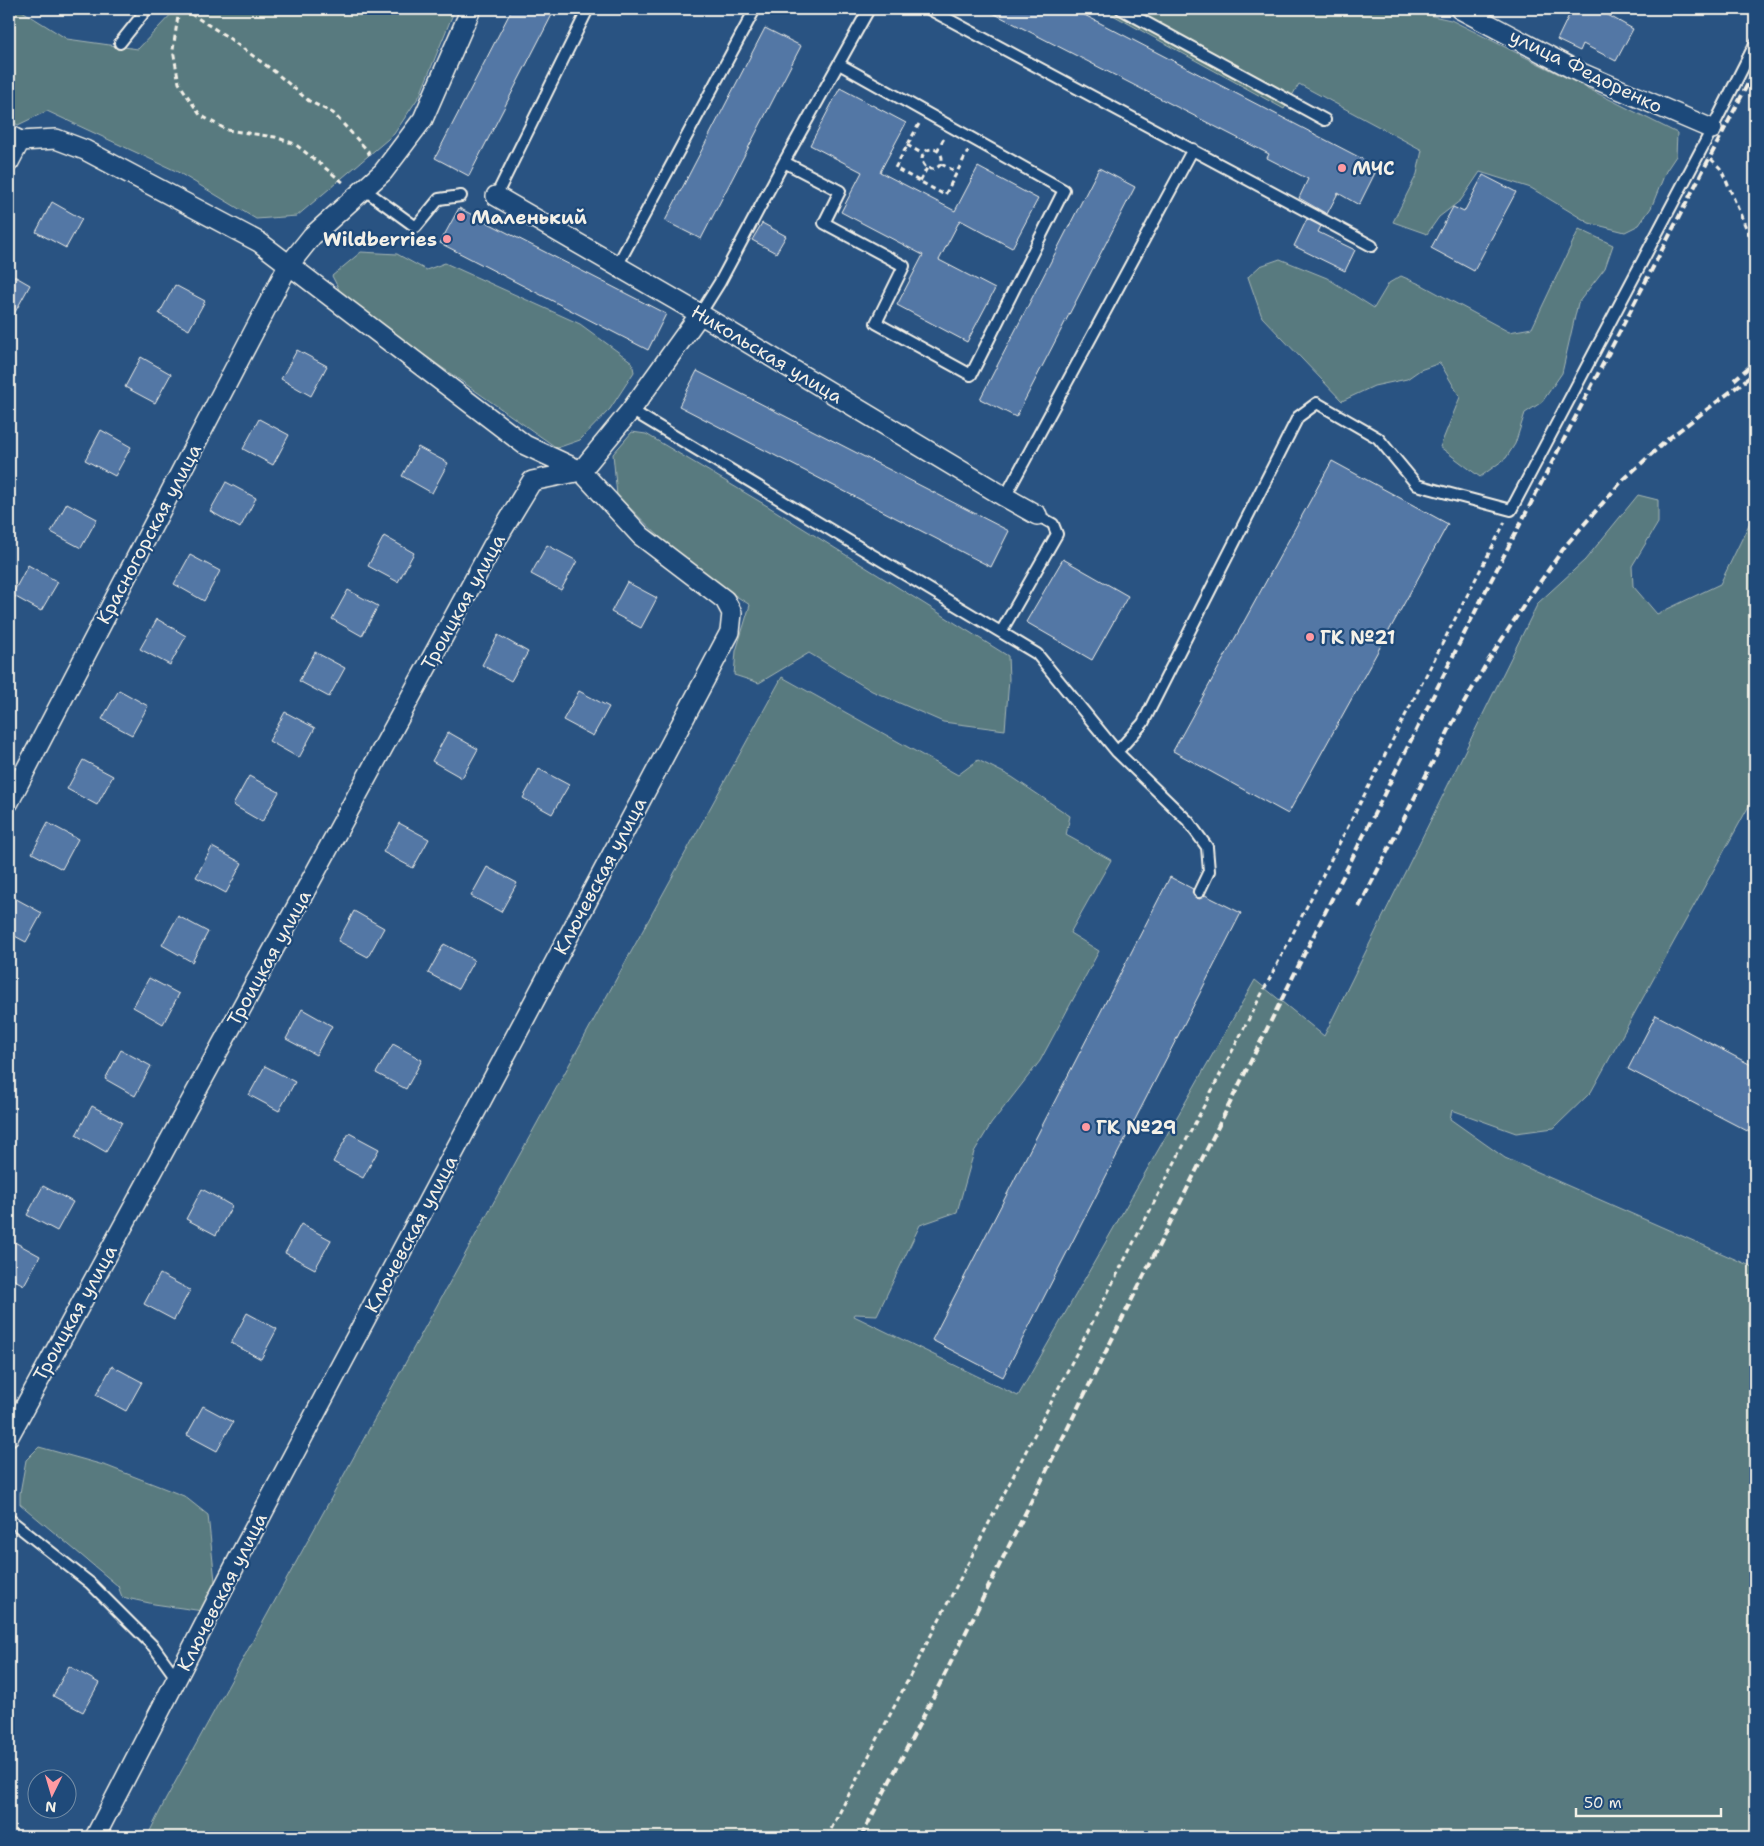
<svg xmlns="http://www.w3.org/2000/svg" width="1764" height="1846" font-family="'Shantell Sans',sans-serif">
<rect width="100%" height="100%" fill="#295382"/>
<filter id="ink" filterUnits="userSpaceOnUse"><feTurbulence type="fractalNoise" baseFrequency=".02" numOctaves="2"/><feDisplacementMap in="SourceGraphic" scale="10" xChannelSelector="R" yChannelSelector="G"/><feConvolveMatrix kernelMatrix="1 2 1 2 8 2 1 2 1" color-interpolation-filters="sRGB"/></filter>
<g filter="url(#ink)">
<path fill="#587a7f" stroke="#a6b6b4" d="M9,9h10l48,30 71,10 38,-40h279l-35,86 -26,39 -97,82 -41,3 -80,-48 -129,-60 -29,14 -9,-5z
M1102,9h299l50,11 226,113 -1,23 -10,15 -15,37 -12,17 -14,7 -36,-9 -58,-35 -51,-16 -19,28 -22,17 -12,17 -34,-12 24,-48 5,-24 -123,-66 -15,25z
M1579,229l34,16 -8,23 -27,35 -16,70 -20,29 -17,11 -10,31 -9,14 -26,19 -40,-30 20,-50 -20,-34 -20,7 -13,9 -33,7 -32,15 -80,-84 -14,-40 12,-11 20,-7 47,19 47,30 15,-25 12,-7 21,9 87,47 23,-4z
M361,252l36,2 29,16 19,-7 135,61 52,38 2,10 -24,37 -30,31 -23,8 -213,-149 -12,-23z
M632,432l14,2 123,73 239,149 1,23 -4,51 -62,-8 -71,-31 -63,-38 -50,30 -25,-8 2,-24 14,-46 -62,-40 -71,-70 -4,-41z
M1638,495l20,5v23l-26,43 1,20 24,28 63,-30 35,-72v283l-164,297 -37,36 -38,5 -64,-23 -2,9 55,39 250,110v569h-1608l19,-38 616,-1122 176,98 20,-15 34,17 58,39 -4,19 45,25 -41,73 29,18 -59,110 -49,63 -17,28 -17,60 -37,13 -43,90 -22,-1 -1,2 164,80 237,-416 69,56 214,-433 47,-43z
M39,1447l68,19 77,30 24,19 7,66 -12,30 -49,-7 -32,-7 -4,-11 -98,-82v-11l6,-33z"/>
<path fill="#5377a5" stroke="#f4f1e8" d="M512,9h43l-86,167 -34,-18z
M985,9h88l305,158 -19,38 -21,-12 -11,21 -28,-16 9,-19 -41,-21 2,-4z
M1572,9h25l36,20 -17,32 -33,-17 -3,7 -23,-11z
M765,28l36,18 -100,193 -36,-18z
M840,88l66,35 -26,49 75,39 23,-44 60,32 -26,49 -52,-28 -21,40 56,29 -28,53 -70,-37 26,-50 -82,-43 21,-40 -52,-27z
M1099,168l36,19 -119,230 -36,-18z
M1483,175l33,17 -42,79 -43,-23 22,-41 11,5z
M52,202l30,17 -16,29 -30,-16z
M459,208l207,106 -18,36 -208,-107z
M1307,219l14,7 -3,6 37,18 -10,21 -51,-25z
M762,223l24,13 -10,17 -24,-13z
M9,273l21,12 -21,38z
M175,285l30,16 -16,29 -30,-16z
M297,350l30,16 -16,30 -30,-17z
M141,357l30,17 -16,29 -30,-16z
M697,371l312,160 -18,36 -312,-161z
M259,419l30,16 -16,30 -30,-16z
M101,430l30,17 -16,29 -30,-16z
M418,447l30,16 -16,30 -30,-17z
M1332,461l116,63 -160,290 -115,-63z
M226,482l30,16 -16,30 -30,-17z
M67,503l30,16 -16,29 -30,-16z
M384,536l30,17 -16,29 -30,-16z
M547,545l30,16 -16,29 -30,-16z
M190,555l30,16 -16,30 -30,-17z
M1063,559l65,37 -36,64 -66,-38z
M28,565l30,17 -17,29 -29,-16z
M627,582l30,16 -16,30 -30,-16z
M348,590l30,16 -16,30 -30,-17z
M157,619l29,17 -16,29 -30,-16z
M498,635l30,17 -17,29 -29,-16z
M315,652l30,16 -16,29 -30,-16z
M119,690l29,16 -16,29 -30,-16z
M579,691l30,16 -16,29 -30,-16z
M285,712l30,16 -16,30 -30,-17z
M448,732l30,17 -16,29 -30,-17z
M83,760l30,16 -16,29 -30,-16z
M539,769l30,16 -17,29 -29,-16z
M249,776l30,16 -17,30 -29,-17z
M48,823l30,16 -16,30 -30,-16z
M399,823l30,16 -16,29 -30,-16z
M212,847l30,16 -16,30 -30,-16z
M487,867l30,16 -16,29 -30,-16z
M1170,877l23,12 -1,4 4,5 4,1 5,-4 36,18 -238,464 -71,-37z
M9,895l33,18 -16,29 -17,-9z
M354,911l30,17 -16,29 -30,-16z
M178,916l30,16 -16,30 -30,-17z
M444,944l30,16 -16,29 -30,-16z
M149,978l30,16 -16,30 -30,-17z
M302,1009l30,17 -16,29 -30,-16z
M1656,1015l99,52v68l-127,-66z
M393,1044l29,16 -16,29 -30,-16z
M121,1050l30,16 -16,30 -30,-17z
M265,1066l30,16 -16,29 -30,-16z
M92,1106l30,16 -16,30 -30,-17z
M349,1133l30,16 -16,29 -30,-16z
M43,1186l30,16 -16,29 -30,-16z
M202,1189l30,17 -16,29 -30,-16z
M301,1224l30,16 -16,29 -30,-16z
M9,1239l31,17 -16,29 -15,-8z
M160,1274l30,16 -16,30 -30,-16z
M247,1313l30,16 -16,30 -30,-16z
M112,1366l30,16 -16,29 -30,-16z
M203,1406l30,16 -16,29 -30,-16z
M69,1666l30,17 -16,29 -30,-16z"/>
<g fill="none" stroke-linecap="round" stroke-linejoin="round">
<g stroke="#f4f1e8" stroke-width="14">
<path id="lane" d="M929,9l443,237
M1121,9l204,111
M120,43l27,-34
M784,162l56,29 -16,32 80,43 -28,57 95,52 93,-185 -225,-126
M365,190l51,37 23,-28 22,-3
M496,196l92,-187
M617,266l138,-257
M700,314l20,-32 64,-120 85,-153
M631,410l406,244 80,98 26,-29 155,-306 19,-14 61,35 39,47 94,25 201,-381 43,-85
M1005,497l188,-348
M1001,632l56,-98 -4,-10 -16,-9
M1117,752l71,69 19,26 2,24 -10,21
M9,1519l81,64 64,64 23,32"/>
</g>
<g stroke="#f4f1e8" stroke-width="22">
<path id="street" d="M1460,9l119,63 133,57
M9,135l11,6 36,-2 29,11 174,92 266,203 56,26 60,65 84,64 7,13 -2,19 -486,916 -149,289
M9,162l11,-21
M496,196l204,118 305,183 32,18
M9,802l279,-536 24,-30 71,-64 40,-53 48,-110
M9,1436l483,-889 40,-66 49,-10 50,-61 69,-96"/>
</g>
<path stroke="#f4f1e8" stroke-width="3" stroke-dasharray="5 4" stroke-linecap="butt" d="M179,9l-6,41 6,33 21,32 27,15 48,7 20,7 49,39
M183,9l43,27 49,36 34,29 24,12 35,38 2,6
M919,124l-24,44 50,27 23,-44
M907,145l16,9
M922 159a10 10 0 1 1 20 0a10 10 0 1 1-20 0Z
M937,151l7,-13
M1711,159l9,9 6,12 29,69
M941,164l16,8
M920,181l7,-13
M827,1837l678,-1315"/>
<use href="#lane" stroke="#1f4a7a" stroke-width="10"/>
<use href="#street" stroke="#1f4a7a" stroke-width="19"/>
<path stroke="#f4f1e8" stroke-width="4" stroke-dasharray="8 4" stroke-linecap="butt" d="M1734,380l21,-18
M1359,907l92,-181 37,-65 40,-62 38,-54 56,-64 46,-42 87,-66
M861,1837l85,-165 538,-1078 271,-524"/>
</g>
</g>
<g fill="#ff9aa2" stroke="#1f4a7a" stroke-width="2">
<circle cx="1342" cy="168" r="5"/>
<circle cx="461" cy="217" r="5"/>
<circle cx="447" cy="239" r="5"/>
<circle cx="1310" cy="637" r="5"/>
<circle cx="1086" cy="1127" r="5"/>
</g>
<g text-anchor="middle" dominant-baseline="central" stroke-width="4.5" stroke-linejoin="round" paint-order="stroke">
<g font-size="19" fill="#f4f1e8" stroke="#1f4a7a">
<text transform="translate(1586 71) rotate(26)">улица Федоренко</text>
<text transform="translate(767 354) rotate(31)">Никольская улица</text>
<text transform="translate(149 534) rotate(-62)">Красногорская улица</text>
<text transform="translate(463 602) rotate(-61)">Троицкая улица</text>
<text transform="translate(600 876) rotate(-62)">Ключевская улица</text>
<text transform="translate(269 958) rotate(-61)">Троицкая улица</text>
<text transform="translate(411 1234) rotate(-62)">Ключевская улица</text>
<text transform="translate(75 1313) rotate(-61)">Троицкая улица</text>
<text transform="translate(222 1592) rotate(-63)">Ключевская улица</text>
</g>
<g font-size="19" font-weight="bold" fill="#f4f1e8" stroke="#1f4a7a" text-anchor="start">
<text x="1352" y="168">МЧС</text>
<text x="471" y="217">Маленький</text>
<text x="437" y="239" text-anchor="end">Wildberries</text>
<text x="1320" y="637">ГК №21</text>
<text x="1096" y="1127">ГК №29</text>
</g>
</g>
<rect width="1764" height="1846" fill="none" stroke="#1f4a7a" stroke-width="30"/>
<rect x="15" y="15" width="1734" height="1816" fill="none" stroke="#f4f1e8" stroke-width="2" filter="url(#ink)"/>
<g transform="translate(52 1794) rotate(185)"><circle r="24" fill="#1f4a7a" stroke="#748da6"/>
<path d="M0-4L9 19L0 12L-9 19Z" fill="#ff9aa2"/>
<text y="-8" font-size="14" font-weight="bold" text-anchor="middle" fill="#f4f1e8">N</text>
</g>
<path d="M1576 1808v8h145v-8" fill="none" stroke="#f4f1e8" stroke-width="2.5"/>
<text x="1584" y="1808" font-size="15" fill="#f4f1e8" stroke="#1f4a7a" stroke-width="4" paint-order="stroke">50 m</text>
</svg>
